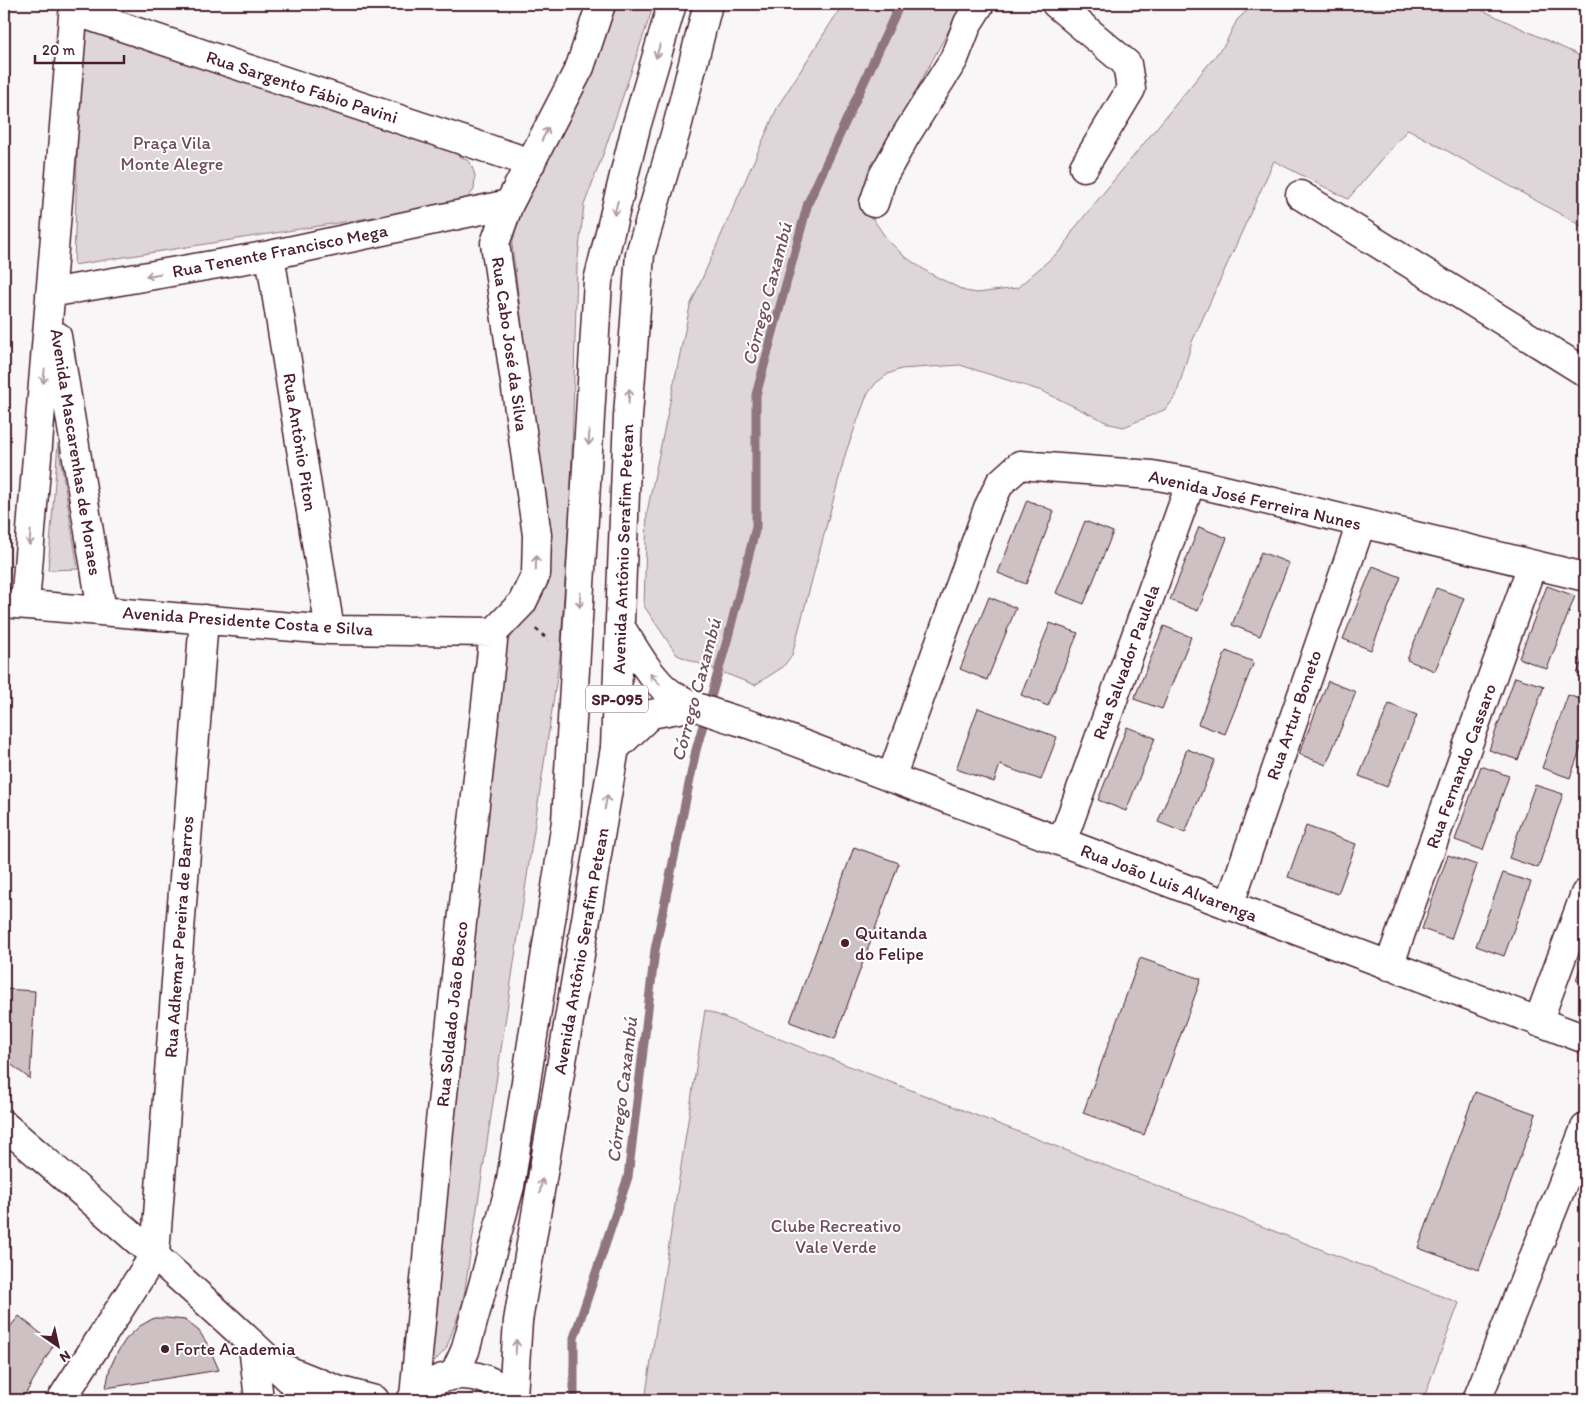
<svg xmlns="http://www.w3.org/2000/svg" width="1589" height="1404" font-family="Itim,sans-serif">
<rect width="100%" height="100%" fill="#f8f6f7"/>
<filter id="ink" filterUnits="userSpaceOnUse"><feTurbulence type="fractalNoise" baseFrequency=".02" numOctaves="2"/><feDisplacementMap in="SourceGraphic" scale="10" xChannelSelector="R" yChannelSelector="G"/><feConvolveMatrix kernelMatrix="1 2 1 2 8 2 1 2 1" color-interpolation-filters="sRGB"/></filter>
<g filter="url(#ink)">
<path fill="#ded6d9" stroke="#947a82" d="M617,4h37l-50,148 -20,53 -7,61 -6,223 -11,168 -97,645 -17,47 -21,22 77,-724 31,-40 15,-69 -36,-294 10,-33 72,-141z
M843,4h120l-93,171 1,41 15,22 18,18 25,17 36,18 12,2 40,-5 45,-39 12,-20 151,-185 12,-24 17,-16h215l116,54v170l-177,-99 -60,70 -74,-38 -82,181 -16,54 -10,13 -42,18 -14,-3 -68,-33 -82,-26 -59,4 -13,5 -12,9 -9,12 -21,57 -54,203 -9,12 -28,18 -78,-30 -33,-49 3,-94 43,-206 88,-200z
M81,24l350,115 39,23 5,13 -1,15 -11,13 -389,62z
M58,443l20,126 -30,1z
M705,1010l754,293 -36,97h-778z"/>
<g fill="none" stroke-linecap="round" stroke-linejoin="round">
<path stroke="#8f747b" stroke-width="9" d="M574,1400v-62l54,-161 27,-227 41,-200 32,-113 28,-110v-132l52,-192 92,-199"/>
</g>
<path fill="#cdc1c4" stroke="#4a1f2b" d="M1027,500l27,11 -28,73 -28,-11z
M1085,521l28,11 -29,72 -28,-11z
M1199,527l28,11 -29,73 -28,-11z
M1261,552l28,11 -29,73 -28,-11z
M1373,566l28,11 -30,73 -28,-11z
M1547,586l28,10 -28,73 -28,-11z
M1436,588l28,10 -29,73 -28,-11z
M989,597l27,11 -29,72 -27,-11z
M1050,623l28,10 -30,73 -27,-11z
M1164,626l27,11 -29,72 -28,-10z
M1226,651l28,11 -29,72 -27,-10z
M1585,652v25l-8,-3z
M1515,677l29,9 -26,74 -29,-10z
M1328,681l28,11 -30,73 -27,-11z
M1568,695l17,6v35l-15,42 -28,-10z
M1389,704l28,11 -30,72 -28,-11z
M978,708l79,29 -16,43 -41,-15 -6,17 -38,-13z
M1127,727l28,11 -29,73 -28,-11z
M1187,749l28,11 -30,73 -27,-11z
M1481,766l28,10 -26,74 -28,-10z
M1535,785l28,9 -25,74 -29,-10z
M1306,826l50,18 -18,50 -50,-17z
M854,847l45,16 -64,176 -45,-17z
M1448,855l29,10 -26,74 -29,-10z
M1503,873l28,9 -27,74 -28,-10z
M1585,955v29l-9,-4z
M1140,958l61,21 -57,156 -61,-22z
M4,989l31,2 -5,88 -26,-20z
M1475,1092l61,22 -57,156 -61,-22z
M19,1316l35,28 -32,56h-18v-66z
M154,1318h12l19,2 14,11 9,14 11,25 -113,18 4,-20 7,-15 9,-14 14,-13z"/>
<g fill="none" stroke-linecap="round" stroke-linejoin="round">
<g stroke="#4a1f2b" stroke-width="31">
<path id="street" d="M1056,4l71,60 4,25 -47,78
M74,11l457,152
M1300,195l285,177
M874,203l9,-27 23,-41 48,-76 14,-36 12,-19
M270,255l60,375
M50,293l220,-38 239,-51
M57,336l45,275
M4,603l326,27 164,2
M25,604l49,-600
M620,626c14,22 26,45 45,63 18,17 65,29 89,37l831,313
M494,632l28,-29 14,-29 1,-39 -42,-292 14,-39 71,-137 21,-63
M615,748l36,-34 44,-8
M891,778l97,-270 12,-25 20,-18 132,10 39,7 394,95
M1062,842l129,-360
M1229,906l132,-382
M1389,966l143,-401
M1538,1022l47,-128
M253,1345l6,55
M414,1397l25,-266 55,-499
M61,1400l94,-146 49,-635
M1477,1400l108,-272"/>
</g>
<g stroke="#4a1f2b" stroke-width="31">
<path id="secondary" d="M4,1125c104,90 209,179 307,275
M287,1370l50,20 38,10"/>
</g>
<g stroke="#4a1f2b" stroke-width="31">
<path id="primary" d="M454,1375l11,-24 45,-165 56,-364 32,-541 38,-154 36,-123
M513,1396l5,-75 97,-573 13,-332 12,-162 36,-123 32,-127
M411,1400c24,-28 60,-33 90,-12 6,4 12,6 15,12"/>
</g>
<path stroke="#4a1f2b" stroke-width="3" stroke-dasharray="4 4" stroke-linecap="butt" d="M536,629l12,11"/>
<use href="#street" stroke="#fff" stroke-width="28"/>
<use href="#secondary" stroke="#fff" stroke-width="28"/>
<use href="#primary" stroke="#fff" stroke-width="28"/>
</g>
<defs><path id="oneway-shaft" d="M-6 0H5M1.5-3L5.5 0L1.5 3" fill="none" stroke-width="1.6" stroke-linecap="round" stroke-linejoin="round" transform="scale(1.25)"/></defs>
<g stroke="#ae9aa0">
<use href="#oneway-shaft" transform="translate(658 51) rotate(106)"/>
<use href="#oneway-shaft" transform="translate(545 134) rotate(-63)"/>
<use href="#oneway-shaft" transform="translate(616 208) rotate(104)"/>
<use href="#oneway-shaft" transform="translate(153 275) rotate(170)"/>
<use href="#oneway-shaft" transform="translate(44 376) rotate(95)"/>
<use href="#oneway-shaft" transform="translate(629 396) rotate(-86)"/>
<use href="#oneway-shaft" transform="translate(589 438) rotate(93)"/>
<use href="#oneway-shaft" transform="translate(30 538) rotate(95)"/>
<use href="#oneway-shaft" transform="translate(536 563) rotate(-88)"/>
<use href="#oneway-shaft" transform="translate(580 600) rotate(93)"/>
<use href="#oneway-shaft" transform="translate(655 679) rotate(-132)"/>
<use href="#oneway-shaft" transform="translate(606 802) rotate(-80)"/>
<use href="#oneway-shaft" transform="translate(541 1186) rotate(-80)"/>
<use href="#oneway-shaft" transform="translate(516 1347) rotate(-87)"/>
</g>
</g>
<g fill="#4a1f2b" stroke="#fff" stroke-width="2">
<circle cx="845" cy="943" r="5"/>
<circle cx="165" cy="1349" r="5"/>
</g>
<g text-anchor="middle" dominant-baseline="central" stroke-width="4" stroke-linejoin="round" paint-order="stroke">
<rect fill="#fff" stroke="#80626b" stroke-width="1" x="586" y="685.5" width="62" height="27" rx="4"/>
<g font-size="16" font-weight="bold" fill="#4a1f2b">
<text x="617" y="699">SP-095</text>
</g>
<g font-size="18" fill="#4a1f2b" stroke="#fff">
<text transform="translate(302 87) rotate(18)">Rua Sargento Fábio Pavini</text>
<text transform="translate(280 251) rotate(-11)">Rua Tenente Francisco Mega</text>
<text transform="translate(510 344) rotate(82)">Rua Cabo José da Silva</text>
<text transform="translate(300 442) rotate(81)">Rua Antônio Piton</text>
<text transform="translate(76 452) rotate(81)">Avenida Mascarenhas de Moraes</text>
<text transform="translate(1255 500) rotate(13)">Avenida José Ferreira Nunes</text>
<text transform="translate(623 549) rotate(-88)">Avenida Antônio Serafim Petean</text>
<text transform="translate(248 621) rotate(4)">Avenida Presidente Costa e Silva</text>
<text transform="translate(1126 662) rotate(-70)">Rua Salvador Paulela</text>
<text transform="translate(1294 715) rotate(-71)">Rua Artur Boneto</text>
<text transform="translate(1461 766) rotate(-70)">Rua Fernando Cassaro</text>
<text transform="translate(1169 883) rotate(21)">Rua João Luis Alvarenga</text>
<text transform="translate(179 937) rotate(-86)">Rua Adhemar Pereira de Barros</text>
<text transform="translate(581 951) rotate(-80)">Avenida Antônio Serafim Petean</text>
<text transform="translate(452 1014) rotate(-84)">Rua Soldado João Bosco</text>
</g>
<g font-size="18" fill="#6f4d56" stroke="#fff">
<text x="172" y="143">Praça Vila<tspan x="172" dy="21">Monte Alegre</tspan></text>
<text x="836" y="1226">Clube Recreativo<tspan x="836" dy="21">Vale Verde</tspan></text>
</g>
<g font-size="18" fill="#4a1f2b" stroke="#fff" text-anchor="start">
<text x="855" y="933">Quitanda<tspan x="855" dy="21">do Felipe</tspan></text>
<text x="175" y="1349">Forte Academia</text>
</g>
<g font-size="19" font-style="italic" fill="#72515a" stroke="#fff">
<text transform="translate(767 294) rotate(-75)">Córrego Caxambú</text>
<text transform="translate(696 690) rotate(-75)">Córrego Caxambú</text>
<text transform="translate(622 1090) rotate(-83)">Córrego Caxambú</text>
</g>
</g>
<rect width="1589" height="1404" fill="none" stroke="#fff" stroke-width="20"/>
<rect x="10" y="10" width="1569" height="1384" fill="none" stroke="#4a1f2b" stroke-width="2" filter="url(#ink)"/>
<g transform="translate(58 1346) rotate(146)" stroke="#ffffff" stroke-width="4" paint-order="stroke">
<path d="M0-4L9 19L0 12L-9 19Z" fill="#4a1f2b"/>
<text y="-8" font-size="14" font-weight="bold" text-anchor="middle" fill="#4a1f2b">N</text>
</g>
<path d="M35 55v8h89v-8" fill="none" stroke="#4a1f2b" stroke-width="2.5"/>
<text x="42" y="55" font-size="15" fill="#4a1f2b" stroke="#ffffff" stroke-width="4" paint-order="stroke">20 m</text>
</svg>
